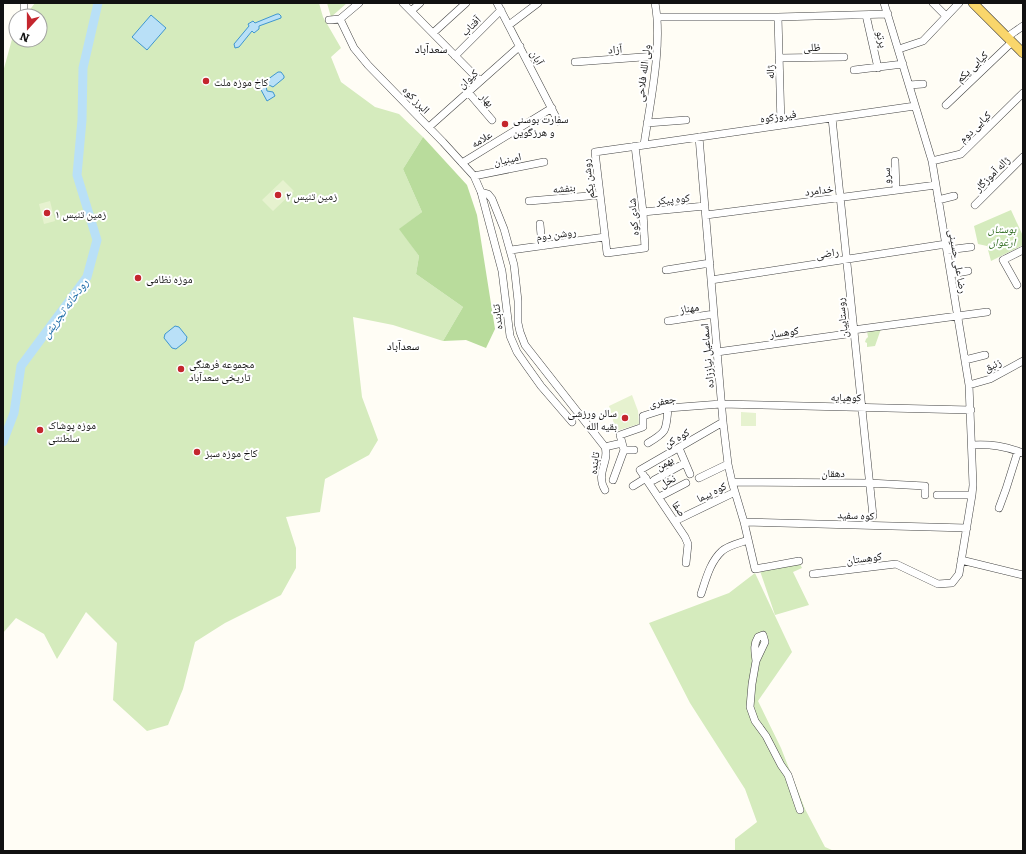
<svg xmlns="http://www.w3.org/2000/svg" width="1026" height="854" font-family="Literata,'Noto Naskh Arabic',serif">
<rect width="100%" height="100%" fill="#fffdf5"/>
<path fill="#d5ebbd" d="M35,3h284l4,14 18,31 -10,9 10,25 34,25 24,7 24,23 -20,32 19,43 -22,17 19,27 -3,18 47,33 -20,34 -50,-16 -40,-8 9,80 16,43 -9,15 -44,24 -5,33 -34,5 10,31v20l-15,27 -56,28 -30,19 -12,47 -15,36 -21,6 -34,-31 4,-57 -31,-31 -29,47 -13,-25 -28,-16 -13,15v-561l11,-40 2,-3v11h24v-24h-15z
M327,3h20l-16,14z
M1011,210l12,26v9l-32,16 -4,-15 -9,-2 -4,-18z
M882,326l-7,20 -8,1v-4l-2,-1 1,-3 2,-2 -1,-6z
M799,562l3,6 -9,4 16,33 -34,10 -15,-44z
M755,573l37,79 -34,49 23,47 24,61 20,38 9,4h-99v-12l22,-17 -12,-33 -55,-86 -41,-80 80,-30z"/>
<path fill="#b9dc9c" d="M423,137l44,48 10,30 18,114 -9,19 -20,-8 -23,1 20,-34 -47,-33 3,-18 -20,-27 23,-17 -19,-43z"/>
<path fill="#e6f2cf" d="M283,180l11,11 -21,20 -11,-11z
M50,201l5,20 -11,3 -5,-20z
M632,395l6,16 1,13 -23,7 -7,-25z
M741,412l15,1v13h-15z"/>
<path fill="#b9e0f7" stroke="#3f96cf" d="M277,14h2l2,2v2l-22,8v3l-5,4 -2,-2 -13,16 -4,1 -1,-4 15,-18 -1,-2 5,-3 2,2z
M151,15l15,13 -19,22 -15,-13z
M278,72h3l3,4v2l-11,9 -4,-2 -3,1 1,5 6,1 2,4 -8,5 -7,-13v-3z
M175,326l4,1 8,10 -1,4 -10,8 -4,-1 -8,-10 1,-4z"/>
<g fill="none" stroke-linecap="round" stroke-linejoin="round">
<path stroke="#b9e0f7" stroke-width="9" d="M3,442l11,-29 7,-47 66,-89 10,-37 -20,-65 5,-55 1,-52 15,-65"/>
<g stroke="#444" stroke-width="8">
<path id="minor" d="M403,3l77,78
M497,3l61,118
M933,3l13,13
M411,11l9,-8
M24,13v-10
M866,15l12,53
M658,17h120l110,-3
M778,17l3,108
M340,19l14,29 14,17 75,77 31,34 7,16 21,79 8,65 7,16 9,13 15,21 31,36
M340,19l19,-16
M329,20l11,-1
M509,25l29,-22
M433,33l33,-30
M1010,35l13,-9
M899,49l24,-8 36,-38
M455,56l46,-46
M779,58l65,-1
M575,62l81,-6
M854,70l49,-6
M909,85l14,-1
M468,92l24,28
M946,105l66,-63
M832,118l41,398
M647,123l39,-3
M429,127l91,-81
M699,137l24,285 5,42 4,18 12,40 11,47 44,-8
M644,145c6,-43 19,-100 11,-142
M635,146l8,66 2,36 -38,5 -12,-101c107,-15 214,-31 320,-46
M895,161l1,29
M932,161l29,-7 62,-61
M462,163l90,-55
M474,176l70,-14
M481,192l7,2 4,5 12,30 10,36 4,36v22l2,9 5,13 80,102c5,15 -10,26 0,43
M938,200l16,-4
M529,201l71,-6
M975,205l48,-48
M643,212l62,-6
M706,215l230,-30
M540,224l2,22
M511,250l94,-13
M947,250l24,-3
M666,270l44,-7
M951,274l17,-3
M711,280l235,-36
M1017,285l-14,-25 20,-10
M668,321l46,-7
M853,330l134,-18
M717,352l137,-19
M965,360l20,-5
M969,385l21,-6 33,-18
M648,443c20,-12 18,-13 20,-35
M972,445c19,-1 33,1 51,8
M609,446l13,-3
M679,448l11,26
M624,450h10
M699,478l29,-14
M613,480l11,-30 -4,-15 23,-8v-11l25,-8 53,-4 250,6
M654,480l31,-17
M732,482l137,1 56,3v9
M633,486l13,-8
M937,495h35
M659,497l27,-14
M999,508l7,-19 12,-38
M675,521l60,-29
M744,522l223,6
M961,560l62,15
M686,563l2,-19 -3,-7 -45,-67 83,-48
M813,574l83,-10 42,20 14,-1 7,-9 13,-79 1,-10 -4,-100 -37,-224 -48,-158
M701,594c5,-15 9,-32 21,-43 7,-6 18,-8 26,-11
M756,661c-1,-9 -3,-16 2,-24l5,-2 2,7 -9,19 -4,23 -2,23 5,14 11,15 15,29 7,10 12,35"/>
</g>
<g stroke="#222" stroke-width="10">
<path id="major" d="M973,3l50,50"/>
</g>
<use href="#minor" stroke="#fff" stroke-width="7"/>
<use href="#major" stroke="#f9d66b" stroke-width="9"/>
</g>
<g fill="#c4262e" stroke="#fff" stroke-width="1.5">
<circle cx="206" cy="81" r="4"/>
<circle cx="505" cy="124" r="4"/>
<circle cx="278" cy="195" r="4"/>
<circle cx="47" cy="213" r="4"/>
<circle cx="138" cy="278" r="4"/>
<circle cx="181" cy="369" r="4"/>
<circle cx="625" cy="418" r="4"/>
<circle cx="40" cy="430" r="4"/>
<circle cx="197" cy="452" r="4"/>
</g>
<g text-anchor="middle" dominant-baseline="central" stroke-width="4" stroke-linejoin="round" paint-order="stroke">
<g font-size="11" fill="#111" stroke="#fff">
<text transform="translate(470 25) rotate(-45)">آفتاب</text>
<text transform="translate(883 39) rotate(77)">پرتو</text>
<text transform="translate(812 46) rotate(-1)">ظلی</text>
<text transform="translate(615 48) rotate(-4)">آزاد</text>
<text transform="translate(538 57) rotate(63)">آبان</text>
<text transform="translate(971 66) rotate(-44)">کیایی یکم</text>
<text transform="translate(769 72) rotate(-91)">ژاله</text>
<text transform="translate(642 73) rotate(-83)">ولی‌ الله فلاحی</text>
<text transform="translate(467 78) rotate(-42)">کیوان</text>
<text transform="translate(417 99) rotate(46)">البرز کوه</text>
<text transform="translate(488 99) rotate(49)">بهار</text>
<text transform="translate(778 115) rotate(-8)">فیروزکوه</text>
<text transform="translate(974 126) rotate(-44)">کیایی دوم</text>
<text transform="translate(481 138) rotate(-31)">علامه</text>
<text transform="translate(507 158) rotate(-12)">امینیان</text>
<text transform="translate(991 173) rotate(-45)">ژاله آموزگار</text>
<text transform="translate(885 176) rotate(-92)">سرو</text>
<text transform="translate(587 179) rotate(-97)">روشن یکم</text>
<text transform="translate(564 187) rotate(-5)">بنفشه</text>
<text transform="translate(819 189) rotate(-7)">خدامرد</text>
<text transform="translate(673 198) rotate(-6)">کوه پیکر</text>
<text transform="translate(632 217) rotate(-95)">شادی کوه</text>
<text transform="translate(556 233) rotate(-8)">روشن دوم</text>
<text transform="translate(827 252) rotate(-9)">راضی</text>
<text transform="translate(959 261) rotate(80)">رضا علی حسینی</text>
<text transform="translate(689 307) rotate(-9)">مهناز</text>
<text transform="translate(496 317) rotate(-97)">تنابنده</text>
<text transform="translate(841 318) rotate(-96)">روستاییان</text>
<text transform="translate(784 331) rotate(-8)">کوهسار</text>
<text transform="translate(706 356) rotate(-95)">اسماعیل نیاززاده</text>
<text transform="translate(992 364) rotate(-26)">زنبق</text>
<text transform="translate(846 396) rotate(1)">کوهپایه</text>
<text transform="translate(662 400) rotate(-12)">جعفری</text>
<text transform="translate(676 437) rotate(-30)">کوه کن</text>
<text transform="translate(664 462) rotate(-30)">بهمن</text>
<text transform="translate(593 463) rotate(-82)">تابنده</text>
<text x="833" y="472">دهقان</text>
<text transform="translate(667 480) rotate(-28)">نخل</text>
<text transform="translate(711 491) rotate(-26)">کوه پیما</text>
<text transform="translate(680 508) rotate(56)">صفا</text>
<text transform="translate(856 514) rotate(2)">کوه سفید</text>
<text transform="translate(864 557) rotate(-7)">کوهستان</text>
</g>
<g font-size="11" fill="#111" stroke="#fff" text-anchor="start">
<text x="214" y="81">کاخ موزه ملت</text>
<text x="513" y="118">سفارت بوسنی<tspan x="513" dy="13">و هرزگوین</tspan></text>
<text x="286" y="195">زمین تنیس ۲</text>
<text x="55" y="213">زمین تنیس ۱</text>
<text x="146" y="278">موزه نظامی</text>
<text x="189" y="363">مجموعه فرهنگی<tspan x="189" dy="13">تاریخی سعدآباد</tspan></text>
<text x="617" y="412" text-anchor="end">سالن ورزشی<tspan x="617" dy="13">بقیه الله</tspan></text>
<text x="48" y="424">موزه پوشاک<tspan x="48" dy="13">سلطنتی</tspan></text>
<text x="205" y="452">کاخ موزه سبز</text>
</g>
<g font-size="11" font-style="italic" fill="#2f6b1f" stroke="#fff">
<text x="1002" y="228">بوستان<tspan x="1002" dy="13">ارغوان</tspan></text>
</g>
<g font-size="12" fill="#111" stroke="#fff">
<text x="431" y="48">سعدآباد</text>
<text x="403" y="345">سعدآباد</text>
</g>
<g font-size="12" font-style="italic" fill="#1768a6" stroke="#fff">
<text transform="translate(64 308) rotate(-54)">رودخانه تجریش</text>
</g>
</g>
<rect width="1026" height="854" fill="none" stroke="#111111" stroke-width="8"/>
<g transform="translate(28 28) rotate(201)"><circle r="19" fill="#ffffff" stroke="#a0a0a0"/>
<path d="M0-3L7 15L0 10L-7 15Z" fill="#c4262e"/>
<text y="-6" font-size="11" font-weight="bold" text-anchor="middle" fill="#111111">N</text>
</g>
</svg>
